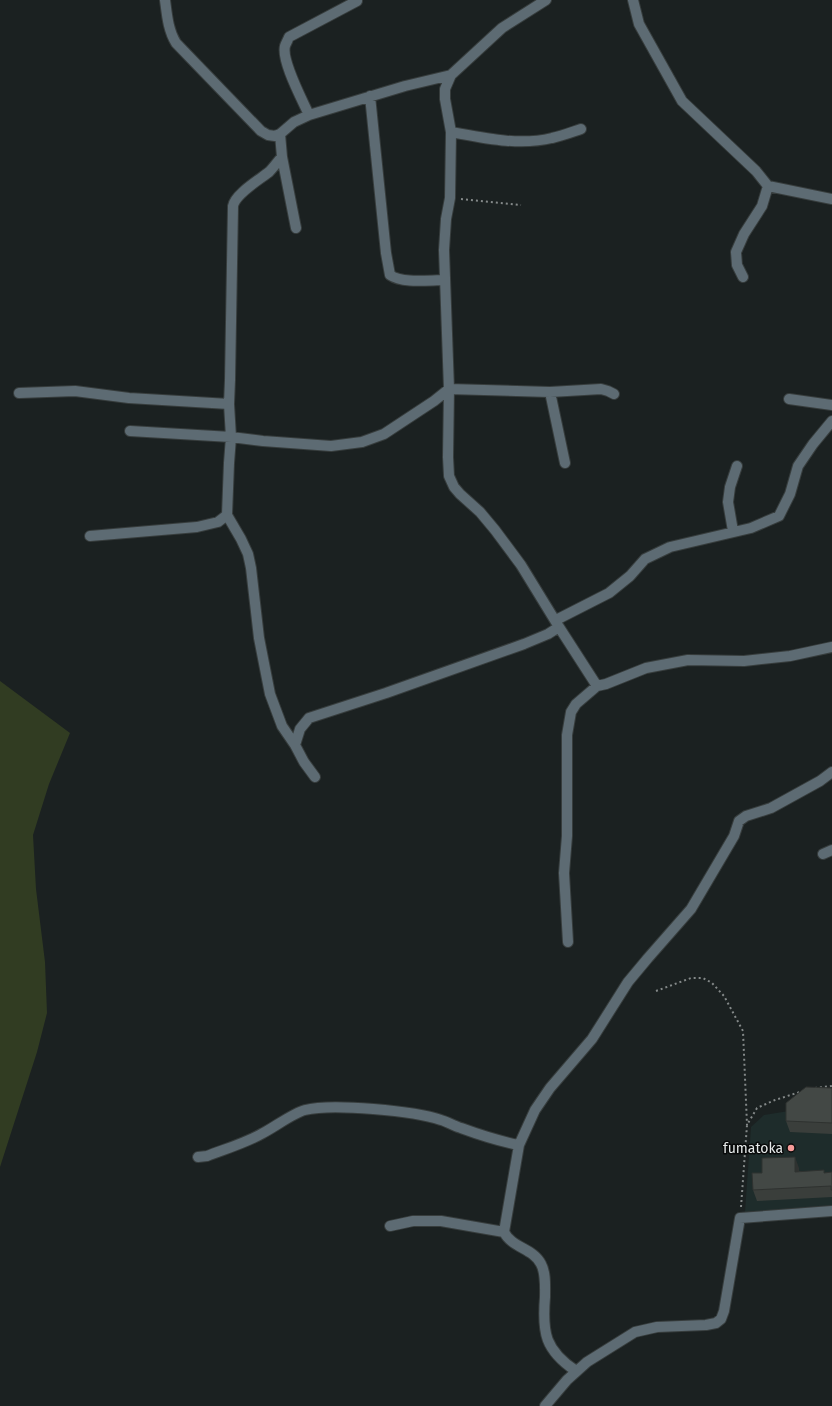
<svg xmlns="http://www.w3.org/2000/svg" width="832" height="1406" font-family="'Fira Sans',sans-serif">
<rect width="100%" height="100%" fill="#1b2121"/>
<path fill="#1e2c2b" d="M832,1098v107l-87,7 6,-85 13,-12 25,-4z"/>
<path fill="#313c22" d="M0,681l70,52 -21,51 -16,51 3,54 9,73 2,51 -10,39 -37,115z"/>
<g fill="none" stroke-linecap="round" stroke-linejoin="round">
<g stroke="#373d3d" stroke-width="12">
<path id="minor" d="M165,0c2,15 3,30 11,43l85,88 7,4 7,1 5,-2 14,-12 15,-7 96,-29 46,-11
M633,0l6,24 43,77 74,70 12,15 -6,20 -18,28 -8,18 1,13 6,12
M370,96l16,157 4,22c13,9 39,5 55,5
M309,115c-6,-14 -28,-54 -24,-69 1,-3 3,-6 4,-9l68,-36
M451,132c33,6 68,14 101,6 10,-2 20,-6 29,-9
M280,134l2,23 14,71
M768,186l64,13
M550,392l15,71
M19,393l56,-2 54,7 100,6
M789,399l43,6
M130,431l101,6 32,4 68,5 31,-4 22,-8 50,-33 15,-12 101,3 51,-3 7,2 6,3
M227,515l14,24 7,15 3,14 8,70 11,56 12,32 13,19
M733,531l-5,-29 2,-15 7,-21
M90,536l107,-9 21,-5 9,-7 2,-52 2,-26 -2,-33 1,-24 3,-174c2,-12 26,-26 36,-34 5,-5 8,-10 13,-15
M556,620l53,-27 21,-17 15,-17 25,-12 81,-19 28,-12 11,-22 8,-28 15,-22 19,-23
M559,627l38,59 9,-2 40,-16 42,-8 56,1 46,-5 42,-9
M315,777l-11,-15 -9,-17 5,-16 9,-11 77,-25 138,-49 24,-10 11,-7 -38,-62 -26,-35 -15,-18 -20,-18 -6,-7 -5,-11 -1,-19 1,-68 -5,-139 2,-31 4,-21 1,-66 -6,-33v-10l6,-14 51,-47 44,-28
M823,854l9,-4
M568,942l-4,-69 3,-37v-101l4,-23 5,-8 21,-18
M198,1157l9,-1c18,-7 39,-13 56,-23 12,-6 30,-20 42,-23 27,-7 110,1 136,10 7,2 13,6 20,8 19,7 38,13 58,17
M390,1226l23,-5h28l63,11
M576,1371c-31,-21 -34,-38 -31,-74 0,-11 1,-24 -4,-33 -8,-16 -29,-16 -37,-32l15,-87 16,-35 15,-22 42,-49 36,-57 20,-24 43,-49 43,-73 5,-15 7,-5 25,-8 49,-27 12,-9
M545,1406l22,-26 20,-18 48,-30 22,-5 49,-2 10,-2 5,-4 3,-8 16,-93 92,-7"/>
</g>
<path stroke="#848989" stroke-width="2" stroke-dasharray="2 3" stroke-linecap="butt" d="M461,199l60,6
M656,991l35,-13h12l9,5 12,13 19,35 4,94
M815,1088l17,-2
M741,1207l6,-82 10,-17 18,-8 28,-9"/>
<use href="#minor" stroke="#5d6b73" stroke-width="10"/>
</g>
<path fill="#3a3e3b" d="M832,1088v46l-42,-2 -4,-11z
M799,1168v3l26,2 7,-1v25l-75,4 -4,-11 9,-17z"/>
<path fill="#2f3230" d="M795,1157l4,11v15l-4,-11z"/>
<path fill="#434845" stroke="#2f3230" d="M806,1087l26,1v35l-46,-2v-18z
M795,1157v15l29,-2v3l8,-1v18h-1v-4l-78,4 -1,-17h10v-15z"/>
<circle fill="#f59b98" stroke="#080a0a" stroke-width="1.5" cx="791" cy="1148" r="4"/>
<g text-anchor="middle" dominant-baseline="central" stroke-width="3" stroke-linejoin="round" paint-order="stroke">
<g font-size="14" fill="#e6eaea" stroke="#080a0a" text-anchor="end">
<text x="783" y="1148">fumatoka</text>
</g>
</g>
</svg>
